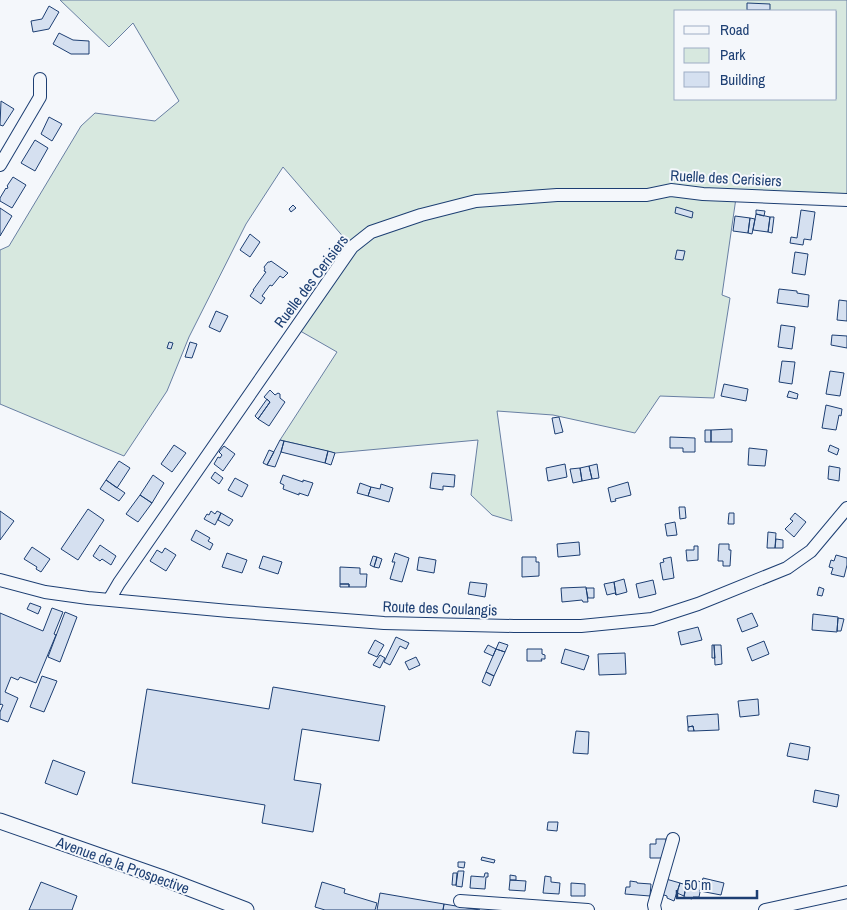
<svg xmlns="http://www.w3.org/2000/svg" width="847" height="910" font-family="'Archivo Narrow',sans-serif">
<rect width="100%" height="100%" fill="#f4f7fb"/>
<path fill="#d7e8df" stroke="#687fa3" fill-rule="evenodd" d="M60,0h787v197l-110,-6 -15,104 8,3 -16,100 -54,-2 -25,37 -82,-18 -56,-4 15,110 -20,-6 -21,-20 7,-55 -143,13 -55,-13 57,-88 -42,-24 57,-81 -69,-80 -37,57 -57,113 -22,54 -43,65 -124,-52v-154l9,-4 72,-120 14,-13 60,8 24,-20 -46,-78 -24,24zM676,11h160v88h-160z"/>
<path fill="#d5e0f0" stroke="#1d3f73" d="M747,3l23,1v6h-23z
M49,6l10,6 -10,17 -16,3 -2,-11 11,-2z
M59,33l14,7 16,1v13h-18l-18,-10z
M1,101l13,8 -11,17 -3,-1z
M49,117l13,7 -10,17 -11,-7z
M35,140l13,8 -13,23 -14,-8z
M13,177l13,8 -14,23 -12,-7v-3l6,-10 1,1 1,-2 -1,-1z
M293,205l3,3 -5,4 -2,-3z
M676,207l17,5 -1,6 -17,-5z
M0,208l12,8 -12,20z
M756,210l9,1 -1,5 -8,-2z
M801,210l14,2 -4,28 -7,-1 -1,6 -13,-2 1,-6 6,1z
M756,214l14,3 -2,15 -15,-2z
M735,216l15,2 -2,15 -15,-2z
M770,217h4l-2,16 -4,-1z
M750,218l5,1 -3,15 -4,-1z
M250,234l10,8 -10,15 -10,-7z
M677,250l8,1 -2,9 -8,-1z
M795,252l13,2 -3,21 -13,-2z
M271,261l17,12 -5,5 -3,-2 -8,10 -2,-1 -8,11 3,2 -4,6 -11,-8 4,-6h-1l13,-18 -2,-1 1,-2 -1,-2 4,-5h2z
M779,289l18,2v2l12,2 -1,12 -31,-4z
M839,300l8,1v20l-10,-1z
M216,311l12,5 -8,16 -11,-5z
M781,325l14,2 -3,22 -14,-2z
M832,335l15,1v12l-16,-3z
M169,342l4,1 -2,6 -4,-1z
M190,342l7,2 -5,14 -7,-1z
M782,361l13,1 -3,22 -13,-2z
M830,371l14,2 -4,23 -14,-2z
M724,384l24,5 -2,12 -25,-5z
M270,390l5,5 3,-2 2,1v4l5,4 -16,24 -11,-7 12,-17 -6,-5z
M789,391l9,3 -1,5 -10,-2z
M267,399l3,3 -12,17 -3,-3z
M826,405l16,4 -1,7 -2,-1 -3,15 -14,-2z
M559,417l4,15 -8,2 -3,-16z
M732,429v13h-21v-12z
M705,430h6v12h-6z
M670,437l25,1v14h-12v-4h-13z
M280,440l4,1 -3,11 -6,15 -8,-2z
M284,441l44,10 -3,12 -44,-11z
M174,445l12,8 -14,19 -11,-8z
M830,445l9,4 -2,6 -9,-4z
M224,446l11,8 -12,17 -9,-7 4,-7 2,1 2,-3 -3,-3z
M749,448l18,2 -2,16 -17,-1z
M269,450l5,2 -7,13 -4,-2z
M328,451l7,2 -4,12 -6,-2z
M119,461l11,7 -13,20 -11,-8z
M565,464l2,13 -19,4 -2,-13z
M597,464l2,14 -7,1 -3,-13z
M589,466l3,13 -10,2 -2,-13z
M829,466l11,2 -1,13 -11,-2z
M580,468l2,13 -9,2 -3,-14z
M215,472l8,6 -4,6 -8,-6z
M432,473l23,2 -1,12 -11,-1v4l-13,-2z
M153,475l11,8 -12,20 -12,-8z
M283,475l20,7v-2l10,3 -5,13 -9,-3v2l-16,-6 1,-4 -4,-2z
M235,478l13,7 -6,12 -14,-7z
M106,480l19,13 -6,8 -19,-12z
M628,482l3,13 -16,4 1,2 -5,1 -3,-14z
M360,483l11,4 -3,9 -11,-3z
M381,484l12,4 -4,14 -21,-6 3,-9 9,2z
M140,495l12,8 -14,19 -12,-8z
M679,507h6l1,11 -6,1z
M88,509l16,11 -26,40 -17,-11z
M0,511l14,10 -14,19z
M211,511l4,3 2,-3 4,2 -6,12 -11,-6 3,-5 2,1z
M221,513l12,7 -4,6 -11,-6z
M729,513h5v11h-6z
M795,513l11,9 -12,15 -9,-8 8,-8 -3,-2z
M675,522l2,13 -10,1 -2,-12z
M196,530l14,8 -2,3 5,3 -3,6 -19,-10z
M768,532l8,1 -1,15h-8z
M776,539l7,1v8h-8z
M579,542l1,13 -22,2 -1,-13z
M719,544h10v6h2l-1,16h-7v-5h-5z
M100,545l16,11 -5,9 -9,-6 -2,2 -7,-5z
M694,546h4v14l-11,1 -1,-11h8z
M32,547l18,12 -9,13 -5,-3 1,-2 -13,-8z
M165,548l11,7 -10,16 -16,-10 7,-11 5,3z
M227,553l20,7 -5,13 -20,-6z
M395,553l14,5 -7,24 -12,-3 5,-17h-3z
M836,555l11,3v7l-3,12 -13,-3 2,-6 -4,-1 2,-7 3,1z
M263,556l19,6 -4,12 -19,-6z
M373,556l4,1 -3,10 -4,-2z
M377,557l5,2 -3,9 -5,-1z
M419,557l17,3 -2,13 -17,-3z
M522,557h14v5h3v14l-17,1z
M671,557l3,21 -11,2 -3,-17 4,-1 -1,-3z
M340,567l20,1v6h7l-1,13h-17v-3h-9z
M624,579l3,13 -11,3 -2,-13z
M653,580l3,14 -17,4 -3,-14z
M470,582l17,2 -2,13 -17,-3z
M614,582l2,13 -1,-2 -8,2 -3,-11z
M340,584h9v3h-9z
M586,587l2,15h-5l-1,-2 -20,2 -1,-14z
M819,587l5,2 -2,7 -5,-1z
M586,588h8v10h-6z
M30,603l11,4 -3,7 -11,-5z
M52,608l11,4 -9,22 2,1 -20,48 -16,-6 -2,3 -7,-3 -6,15 13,6 -10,24 -8,-3v-7l3,-7 -2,-1 -1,1v-92l43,18z
M65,612l12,5 -17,45 -12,-5z
M752,613l6,13 -16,6 -5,-13z
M813,614l25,3 -1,15 -25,-2z
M838,618l6,1 -3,12h-4z
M698,627l4,13 -21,5 -3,-13z
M396,637l13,6 -3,6 -6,-3 -10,19 -6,-3z
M375,640l9,5 -7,12 -9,-4z
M764,641l5,13 -17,7 -5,-13z
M499,642l9,3 -3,7 -9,-3z
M488,645l8,4 -3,7 -9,-4z
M712,645h2l1,13h-3z
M714,645h7l1,19 -7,1z
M496,649l9,3 -11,24 -8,-4z
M527,649h15v5l3,1v4h-4l1,2h-15z
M565,649l24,7 -5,14 -23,-7z
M625,653l1,21 -27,1 -1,-21z
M380,655l5,3 -5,10 -7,-3z
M416,657l4,8 -11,5 -4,-8z
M486,672l8,4 -4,10 -8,-4z
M42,676l15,5 -13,31 -14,-5z
M273,687l112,19 -6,35 -77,-12 -8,51 27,4 -8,48 -51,-9 3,-18 -133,-22 15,-94 122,20z
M758,699l1,16 -19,2 -2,-16z
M718,714l1,16 -25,1 -1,-5 -5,1 -1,-11z
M693,726l1,5h-6v-4z
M576,731l13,1 -1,22 -15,-1z
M790,743l20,4 -2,13 -21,-4z
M53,760l32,12 -8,23 -32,-12z
M815,790l24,5 -2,12 -24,-5z
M548,822h10l-1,9 -10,-1z
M656,839h10l-1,19h-15v-14h6z
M482,857l13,3 -1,3 -13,-3z
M458,862h7l-1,6 -6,-1z
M458,871h6l-2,16 -6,-1z
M453,873h4l-1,12h-4z
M485,873h3v4h-2l-1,12 -15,-1 1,-12 13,1z
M510,875l6,1v4h-6z
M545,876l6,1v5l9,1 -1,11 -16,-1z
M703,878l21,5 -3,12 -21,-4z
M666,879l14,4 -6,18 -7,-3v-2l-6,-2z
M688,879l14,3 -3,15h-6l-1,2 -8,-2z
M510,880l16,1 -1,10 -16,-1z
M630,881l7,1v1l14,1 -1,12 -25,-2 1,-7h4z
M41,882l36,14 -5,14h-43z
M322,882l23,7 -1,4 33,10 -2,7h-50l-10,-3z
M571,883l14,1v12h-14z
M680,883l6,2 -2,11 -7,-3z
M380,893l64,11 -1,6h-66z
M444,904l36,6h-37z"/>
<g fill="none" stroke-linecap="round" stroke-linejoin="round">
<g stroke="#1d3f73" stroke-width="14">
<path id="minor" d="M0,165l40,-68v-18
M0,580l45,12 43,6 141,13 155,12 130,3h67l71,-7 46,-15 89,-36 24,-17 36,-43
M109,600l10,-17 233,-336 19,-15 50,-17 55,-14 81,-6h90l24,-5 32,4 144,6
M460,901l128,9
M655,910l-1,-5 19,-66
M765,910l82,-18"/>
</g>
<g stroke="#1d3f73" stroke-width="17">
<path id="major" d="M0,821l160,56 86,33"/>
</g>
<use href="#minor" stroke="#f4f7fb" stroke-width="12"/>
<use href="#major" stroke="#f4f7fb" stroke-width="15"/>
</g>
<g text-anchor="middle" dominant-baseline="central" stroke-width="4" stroke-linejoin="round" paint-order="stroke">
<g font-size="15" fill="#1d3f73" stroke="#f4f7fb">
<text transform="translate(726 178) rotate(3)">Ruelle des Cerisiers</text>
<text transform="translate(311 281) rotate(-53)">Ruelle des Cerisiers</text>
<text transform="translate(440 608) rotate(2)">Route des Coulangis</text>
<text transform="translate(123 865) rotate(20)">Avenue de la Prospective</text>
</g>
</g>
<rect x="674" y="10" width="162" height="90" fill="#f4f7fb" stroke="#9eadc5"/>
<rect x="684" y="26" width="25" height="8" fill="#f4f7fb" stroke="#9eadc5"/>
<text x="720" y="35" font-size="15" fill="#1d3f73">Road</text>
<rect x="684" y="48" width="25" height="15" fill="#d7e8df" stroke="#9eadc5"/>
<text x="720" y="60" font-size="15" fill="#1d3f73">Park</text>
<rect x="684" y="72" width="25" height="15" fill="#d5e0f0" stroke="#9eadc5"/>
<text x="720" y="85" font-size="15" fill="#1d3f73">Building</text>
<path d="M677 890v8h80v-8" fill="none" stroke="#1d3f73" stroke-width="2.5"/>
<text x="684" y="890" font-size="15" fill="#1d3f73" stroke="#f4f7fb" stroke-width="4" paint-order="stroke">50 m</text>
</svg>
